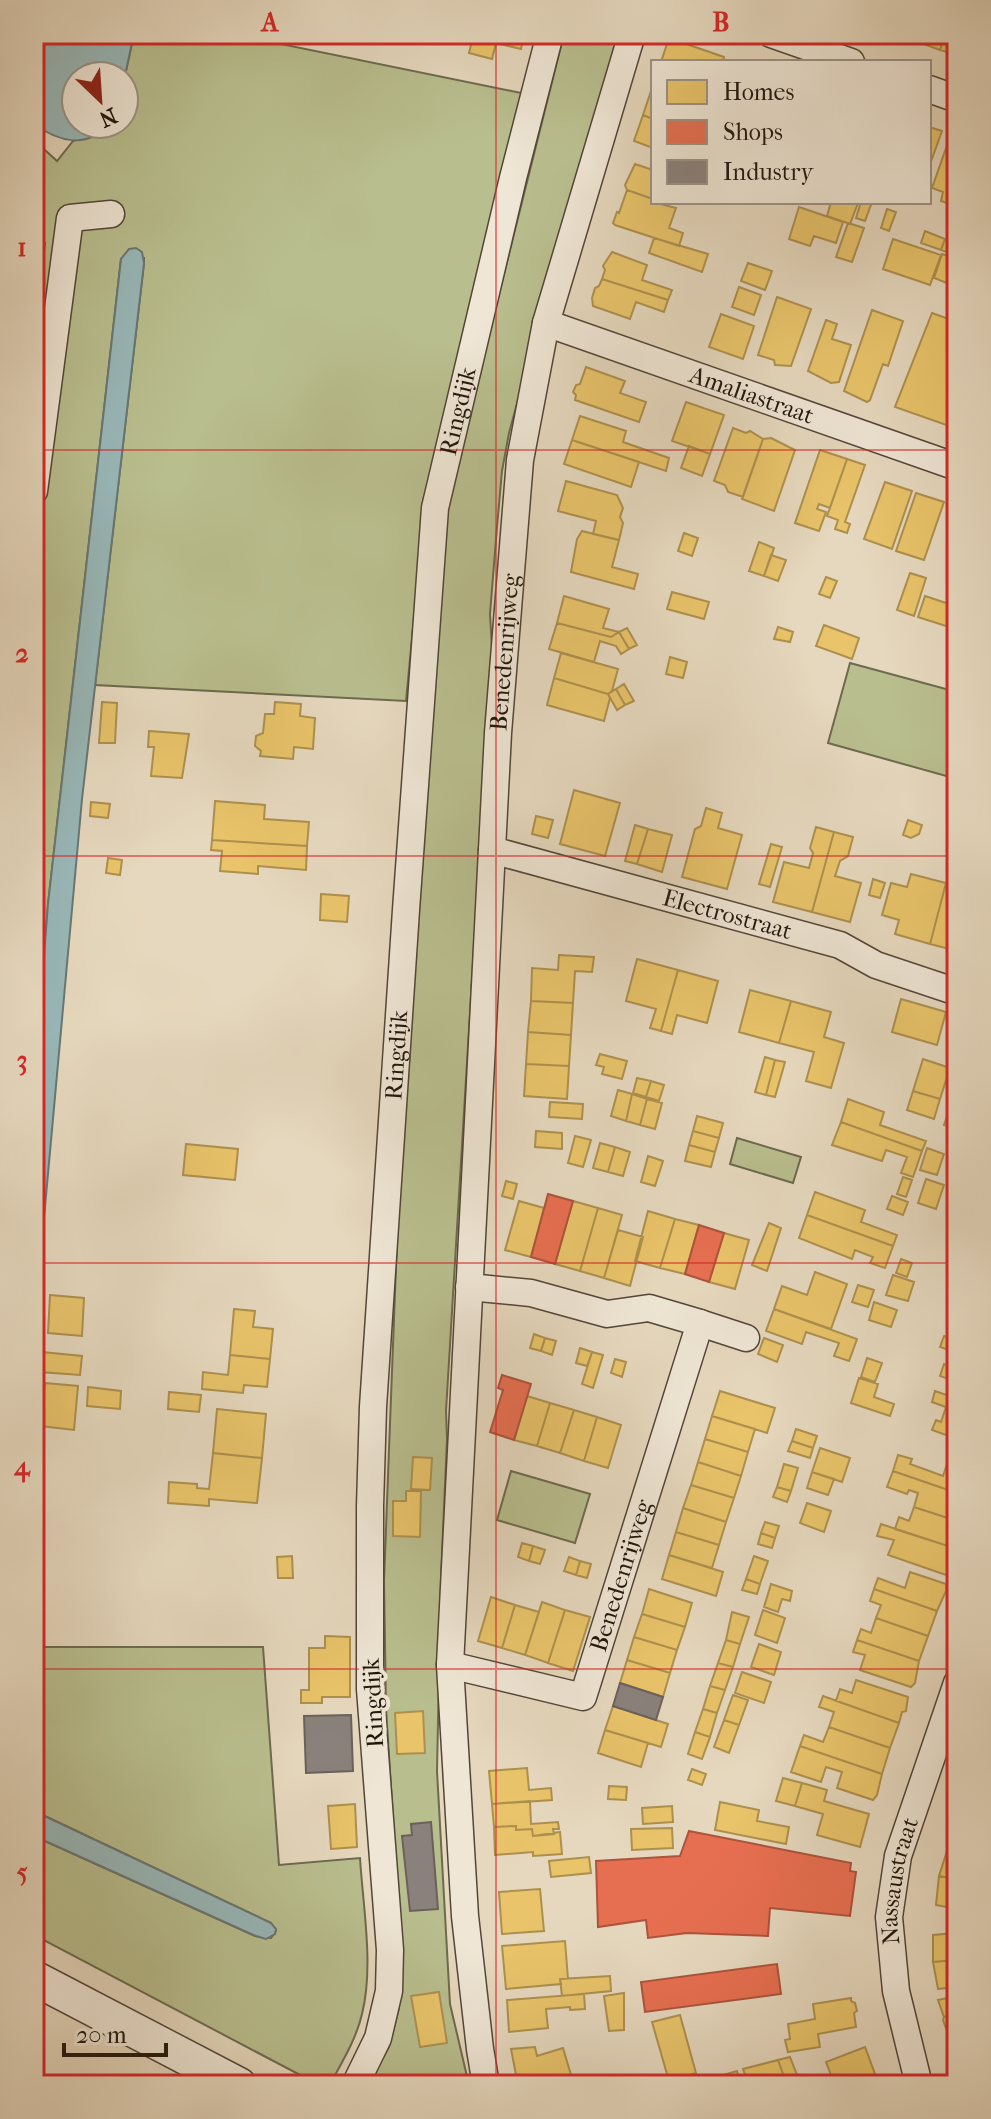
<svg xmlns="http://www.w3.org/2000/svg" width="991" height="2119" font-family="'IM FELL French Canon',serif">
<rect width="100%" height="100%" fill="#e6d8be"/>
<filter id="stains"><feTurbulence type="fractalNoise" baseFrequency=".0025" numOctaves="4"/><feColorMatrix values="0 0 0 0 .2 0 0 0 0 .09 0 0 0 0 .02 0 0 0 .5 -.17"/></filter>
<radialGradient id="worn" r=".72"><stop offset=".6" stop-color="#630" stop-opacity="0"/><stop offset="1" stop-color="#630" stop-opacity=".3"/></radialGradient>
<path fill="#b9be8e" stroke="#6d6a4e" stroke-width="2" d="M134,34h98l294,60 -102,419 -18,188 -311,-16 49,-422v-5l-23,1 -73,645 -14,183v-757l11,-87 -11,-2v-101l23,21 16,-20 30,-10 7,-7h14v-44z
M564,34h54l-109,399 -7,38 -5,56 -7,87 2,34 -46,763 1,28 -6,139 -4,193 13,233 19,81h-101l21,-38 10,-39 3,-48 -16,-251 -2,-128 14,-367 42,-671 35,-153z
M850,663l107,29v87l-129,-36z
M737,1138l64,19 -8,26 -63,-19z
M511,1471l79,23 -15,49 -78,-23z
M34,1647h229l16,218 81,-7c3,49 14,109 2,156 -5,22 -17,43 -28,63l-16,4 -16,-5 -268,-141v-99l221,100 16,2 5,-7 -5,-8 -237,-112z"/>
<path fill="#98b8b9" stroke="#687774" stroke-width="2" d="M34,34h100l-10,46v-4h-48v48h34c-23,25 -51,18 -76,0z
M136,248l6,4 2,11 -62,536 -48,529v-243l14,-181 73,-645 8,-10z
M34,1811l237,112 5,6 -1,5 -9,5 -10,-3 -222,-100z"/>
<path fill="#e9c46a" stroke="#ad904e" stroke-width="2" d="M470,34h54l-3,15 -25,-6 -4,16 -23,-6 4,-16h-4z
M917,34h28l-5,16 -25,-9z
M945,34h12v21l-17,-5z
M669,38l55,19 -1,5h-62z
M652,88l1,1v30l-10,-4z
M643,115l10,4v29l-19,-7z
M929,127l13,4 -13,36z
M951,134l6,2 -1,70 -15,-5 2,-9 -11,-4z
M635,164l18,6v29l-26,-9 -2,-5z
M627,190l26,9v3l23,6 -7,20 14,5 -4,13 -64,-21 -2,-2 4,-11 2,1z
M831,202l27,1 -8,21 -23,-8z
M861,202h11l-7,19 -9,-3z
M799,207l44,15 -7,21 -22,-7 -4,10 -21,-7z
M887,209l9,3 -7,19 -8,-3z
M848,223l16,5 -12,34 -16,-5z
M925,231l20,8 -4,11 -20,-7z
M654,238l54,16 -6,18 -53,-19z
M893,239l48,16 -11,30 -47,-16z
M945,239l12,4v13l-16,-6z
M612,252l35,13 -5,15 30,10 -4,10 -66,-21 3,-9 -2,-4z
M942,254l15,5v28l-23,-9z
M748,263l24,8 -7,19 -24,-9z
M602,279l66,21 -4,12 -28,-10 -6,17 -37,-13 -1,-8 3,-10 4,-2z
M739,287l22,8 -7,20 -22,-8z
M777,297l34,12 -20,57 -16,-1 -1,-5 -16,-5z
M872,310l31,11 -15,45 -5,-2 -13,36 -3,2 -23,-11z
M932,313l25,9v89l-5,16 -57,-20z
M721,314l33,12 -11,33 -34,-12z
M826,320l11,4 -5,15 19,6 -12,37 -8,1 -23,-12z
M586,367l39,14 -5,12 26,9 -7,20 -64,-22 1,-5 -3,-3 3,-7 4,-1z
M686,402l38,13 -14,39 -38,-13z
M580,416l46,15 -3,11 46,16 -3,13 -94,-31z
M733,428l13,5 4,-2 13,8 -20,58 -15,-5 -3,-7 -11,-4z
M771,438l24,12 -21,61 -32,-12 21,-60z
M572,440l67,22 -8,25 -67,-23z
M689,446l21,8 -8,22 -21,-8z
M820,450l27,9 -17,49 -11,-4 -2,5 9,3 -7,19 -24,-8z
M847,459l18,6 -20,57 5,2 -3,9 -12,-4 3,-9 -11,-4z
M566,481l51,14 6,13 -3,9 3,6 -4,17 -26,-6 3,-13 -38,-10z
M885,482l27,9 -20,58 -28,-10z
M916,493l28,9 -20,58 -28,-9z
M957,516v33l-10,-3z
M582,531l37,9 -7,27 26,7 -4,15 -63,-17 6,-33z
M684,533l14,5 -6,18 -14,-5z
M759,542l15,6 -10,28 -15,-5z
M771,555l15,5 -8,21 -14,-5z
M910,573l16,5 -12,38 -17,-6z
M826,577l11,4 -7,17 -11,-4z
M672,592l37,10 -5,17 -37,-10z
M564,596l45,13 -6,19 16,4 -8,5 -54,-14z
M925,596l30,10 -6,21 -31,-10z
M557,623l54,14 8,-5 10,17 -8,5 -5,-8 -16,-5 -6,21 -45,-13z
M824,625l35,13 -7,21 -36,-13z
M778,627l15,5 -3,10 -16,-3z
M627,628l10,17 -8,4 -10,-17z
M561,653l57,16 -6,22 -4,3 -54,-16z
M670,657l17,5 -4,16 -17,-4z
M554,678l54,16 2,4 -6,23 -57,-16z
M624,684l10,17 -9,4 -9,-16z
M616,689l9,16 -8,5 -9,-16z
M102,702l15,1 -2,40h-16z
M275,702l26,2 -1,12 15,2 -2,31 -19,-2 -1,12 -33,-3 1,-5 -6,-5 1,-10 7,-3 2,-19h9z
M149,731l40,3 -7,44 -31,-2 3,-29h-6z
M574,790l46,13 -15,53 -45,-12z
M215,801l50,4 -1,14 45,3 -2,24 -95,-6z
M91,802l19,2 -2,14 -18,-2z
M706,808l16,5 -4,15 24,7 -15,54 -45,-12 13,-48 6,-3z
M536,816l17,4 -5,18 -16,-4z
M908,820l14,5 -3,9 -8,4 -8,-3z
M635,825l13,4 -11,35 -12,-3z
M816,827l18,5 -22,80 -39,-10 11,-40 25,6 4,-15 -3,-5z
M648,829l24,6 -10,37 -25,-8z
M834,832l19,5 -5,19 -8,5 -5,15 26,7 -11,39 -38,-10z
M212,840l95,6 -1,24 -48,-4v8l-38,-3 2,-20 -11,-1z
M771,844l11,3 -12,40 -11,-3z
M108,858l14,2 -2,15 -14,-2z
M911,874l35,9 -16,61 -35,-10 4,-14 -17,-5 9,-32 16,4z
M873,879l12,4 -5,15 -11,-3z
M946,883l11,4v64l-27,-7z
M321,894l28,2 -2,26 -27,-2z
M559,955l35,2 -2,15 -17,-1 -2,32 -42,-2 1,-33 26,2z
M637,959l41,11 -17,61 -11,-3 6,-19 -30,-8z
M678,970l40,11 -11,42 -30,-8 -5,19 -11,-3z
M750,990l41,11 -12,42 -40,-11z
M901,999l45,13 -9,33 -45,-13z
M531,1001l42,2 -2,32 -43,-3z
M791,1001l40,11 -7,25 20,6 -13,45 -25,-7 8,-29 -35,-9z
M528,1032l43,3 -2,31 -43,-2z
M600,1054l27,7 -5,18 -20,-5 2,-7 -8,-2z
M765,1057l10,3 -9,35 -11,-3z
M923,1059l27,9 -10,31 -27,-8z
M775,1060l10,2 -10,35 -9,-2z
M526,1064l43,2 -2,33 -43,-3z
M637,1078l14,3 -5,16 -13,-4z
M651,1081l13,4 -5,16 -13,-4z
M957,1085v44l-13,-4z
M618,1090l14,4 -6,27 -15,-5z
M913,1091l27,8 -6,20 -27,-9z
M632,1094l15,5 -7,26 -14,-4z
M647,1099l15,4 -7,26 -15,-4z
M848,1099l36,13 -4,13 46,16 -4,10 -81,-29z
M550,1102l33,2 -1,15 -33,-2z
M697,1116l26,7 -4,15 -26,-7z
M841,1122l81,29 -9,26 -12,-4 6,-16 -21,-7 -4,11 -50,-16z
M536,1131l26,2v16l-27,-2z
M693,1131l26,7 -4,14 -26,-7z
M575,1136l16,4 -8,27 -15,-4z
M600,1143l15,4 -7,25 -15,-4z
M186,1144l52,5 -3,31 -52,-5z
M689,1145l26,7 -4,15 -26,-6z
M615,1147l15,5 -7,24 -15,-4z
M927,1148l17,6 -7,21 -17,-5z
M648,1156l15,5 -8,25 -14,-4z
M903,1177l9,3 -6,17 -9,-3z
M926,1179l18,6 -8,24 -18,-6z
M506,1181l11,3 -4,15 -11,-3z
M815,1192l50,18 -4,12 36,13 -4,11 -86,-31z
M892,1196l16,6 -5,13 -16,-6z
M519,1201l25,7 -13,49 -26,-7z
M573,1201l25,7 -18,63 -25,-7z
M598,1208l24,7 -18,63 -24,-7z
M648,1211l27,8 -15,49 -25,-7z
M807,1215l86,31 -8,22 -15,-5 3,-6 -18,-7 -3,9 -53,-21z
M675,1219l24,6 -14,49 -25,-6z
M769,1223l12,5 -14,43 -15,-6z
M618,1230l25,7 -13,49 -26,-8z
M724,1233l25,7 -14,49 -26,-7z
M901,1259l11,4 -5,14 -11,-4z
M815,1272l32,12 -16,45 -57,-20 8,-23 25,9z
M893,1275l21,7 -6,19 -22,-6z
M858,1285l16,5 -6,17 -16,-5z
M50,1295l34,3 -2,38 -34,-3z
M874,1302l23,8 -6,17 -22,-7z
M234,1309l21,2 -2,16 20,2 -3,30 -40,-4z
M774,1309l83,30 -8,22 -15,-5 5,-13 -33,-11 -4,12 -36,-13z
M534,1334l11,4 -4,13 -11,-3z
M944,1336l13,5v12l-17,-6z
M545,1338l11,3 -4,14 -11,-4z
M764,1338l19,7 -6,17 -19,-8z
M580,1348l12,4 -5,14 -11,-3z
M42,1352l40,4 -2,19 -40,-3z
M592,1352l11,3 -10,33 -11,-4z
M230,1355l40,4 -3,28 -23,-2 -1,8 -41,-4 1,-17 25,3z
M867,1358l15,5 -7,19 -14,-5z
M615,1359l11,3 -4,15 -11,-4z
M944,1364l13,5v13l-17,-6z
M859,1378l19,6 -4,13 20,7 -4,12 -39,-13z
M45,1383l33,3 -4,44 -33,-4z
M88,1387l33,4 -1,18 -33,-3z
M720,1391l55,17 -8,25 -55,-17z
M935,1391l20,7 2,-5v18l-25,-9z
M169,1392l32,3 -2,17 -31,-3z
M527,1396l23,7 -13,43 -23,-6z
M550,1403l24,7 -14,43 -23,-7z
M946,1407l11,4v28l-25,-9 4,-10 5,2z
M217,1409l49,5 -4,44 -49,-5z
M574,1410l23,7 -13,44 -24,-8z
M712,1416l43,13 -7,23 -43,-13z
M597,1417l24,8 -13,43 -24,-7z
M796,1429l21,7 -4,12 -21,-7z
M705,1439l43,13 -7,24 -43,-14z
M792,1441l21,7 -3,10 -22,-7z
M820,1448l30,10 -8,24 -30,-10z
M213,1453l49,5 -5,45 -48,-4v7l-41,-3 1,-21 28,2v4l12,1z
M898,1455l14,4 -2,5 33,12 5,-15 9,3v29l-64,-22z
M413,1457l19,1 -2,32 -19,-1z
M698,1462l43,14 -7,22 -43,-13z
M784,1464l14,4 -7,23 -14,-4z
M893,1471l64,22v28l-43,-14 4,-14 -9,-3 -2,4 -20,-7z
M812,1472l22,7 -6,16 -21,-7z
M691,1485l43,13 -8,24 -43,-14z
M777,1487l14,4 -4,11 -14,-5z
M406,1491h15l-1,46 -27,-1v-35h13z
M807,1503l24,8 -7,21 -24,-9z
M914,1507l43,14v28l-62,-20 4,-12 10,4z
M683,1508l43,14 -7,23 -43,-13z
M765,1522l14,4 -4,12 -14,-5z
M881,1524l76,25 -3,21 -5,6 -61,-21 6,-15 -17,-4z
M676,1532l43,13 -7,23 -43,-13z
M761,1533l14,5 -3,10 -14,-4z
M522,1543l11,3 -4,15 -11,-4z
M533,1546l12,4 -5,14 -11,-3z
M669,1555l54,17 -7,24 -54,-17z
M292,1556l1,22h-15l-1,-21z
M754,1556l14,5 -8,23 -14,-5z
M569,1557l11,4 -4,14 -12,-4z
M580,1561l11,3 -4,14 -11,-3z
M910,1572l36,12v7l-9,20 -63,-22 4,-11 27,10z
M746,1579l14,5 -3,10 -15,-4z
M771,1584l21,7 -2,10 -8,-2 -4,13 -14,-5z
M649,1589l43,14 -7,24 -43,-13z
M874,1589l63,22 -9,25 -52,-18 5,-13 -11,-4z
M491,1597l24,8 -13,43 -24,-7z
M542,1602l23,8 -17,53 -23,-8z
M515,1605l24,7 -14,43 -23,-7z
M565,1610l25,7 -17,54 -25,-8z
M763,1610l22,8 -8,25 -22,-8z
M732,1612l17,5 -9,27 -14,-4z
M642,1614l43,13 -8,23 -43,-13z
M876,1618l52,18 -9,25 -62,-21 4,-11 10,4z
M325,1636l25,1v60h-28v6h-21v-13h8v-42h16z
M634,1637l43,13 -7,23 -43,-13z
M726,1640l14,4 -7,23 -15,-4z
M857,1640l62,21 -4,22 -4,4 -51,-17 5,-15 -12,-3z
M759,1644l22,8 -7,23 -23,-8z
M627,1660l43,13 -7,24 -43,-14z
M718,1663l15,4 -8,23 -15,-4z
M742,1672l29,10 -7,21 -29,-10z
M856,1680l52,17 -2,14 -4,1 -3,11 -63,-22 4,-12 12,4z
M710,1686l15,4 -8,23 -14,-4z
M733,1695l15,5 -9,25 -15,-5z
M823,1696l76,27 -9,25 -61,-21 5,-15 -15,-5z
M613,1706l55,18 -7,23 -56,-17z
M703,1709l14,4 -7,24 -15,-5z
M423,1711l2,42 -28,1 -2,-41z
M724,1720l15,5 -10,28 -15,-6z
M829,1727l61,21 -8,26 -82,-28 4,-11 19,7z
M605,1730l43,13 -7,24 -43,-14z
M695,1732l15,5 -8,22 -14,-5z
M800,1746l82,28 -5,21 -4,5 -36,-12 5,-16 -16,-5 -5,15 -30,-10z
M527,1768l2,22 22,-2 1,12 -60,4 -3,-33z
M692,1769l14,5 -4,11 -14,-5z
M783,1778l19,5 -7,23 -19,-5z
M802,1783l25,7 -3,11 45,13 -9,33 -43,-12 6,-21 -28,-8z
M609,1786l18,1 -1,13 -18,-1z
M530,1801l1,23 27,-2 1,7h-6l1,5 -21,2 -1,-7 -16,1v-4l-22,1 -2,-23z
M720,1802l39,8 -2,11 32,6 -3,17 -71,-14z
M355,1804l2,43 -26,2 -3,-43z
M672,1806l1,16 -30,2 -1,-16z
M516,1826v4l16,-1 1,7 27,-4 2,22 -29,2v-4l-38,3 -1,-28z
M672,1828l1,20 -41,2 -1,-21z
M947,1851l10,2v26l-18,-3z
M589,1857l2,16 -40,4 -2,-16z
M939,1876l18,3v35v-5l-21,-4z
M540,1889l4,42 -42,3 -3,-42z
M956,1926l1,34 -24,2v-27l22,-2z
M565,1941l3,38h-8l1,5 -55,5 -4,-43z
M957,1960v27l-19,2 -5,-27z
M610,1976l1,15 -49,5 -2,-17z
M439,1992l8,51 -27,4 -9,-51z
M624,1993v37l-15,1 -5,-35z
M584,1994l1,15 -15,1v-3l-24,2 2,19 -39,4 -2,-32z
M957,1996v17l-13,4 -6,-17z
M851,1998v3l4,2 2,8 -3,2 2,14 -38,7 2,13 -32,5 -3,-12 5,-1 -2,-15 27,-5 -2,-15z
M957,2013v42l-6,-21h-3l-5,-14 1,-3z
M680,2015l16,58 -27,8 -17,-59z
M535,2047l2,9 26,-8 11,37h-56l-7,-36z
M865,2047l10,27 -32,11h-8l-9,-23z
M790,2057l11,28h-14l-9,-25z
M778,2060l9,25h-15l-2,-5 -21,5 -6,-16z
M737,2071l4,14h-26l-2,-7z
M875,2074l4,11h-36z"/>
<path fill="#e76f51" stroke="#ac543d" stroke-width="2" d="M548,1194l25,7 -18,63 -24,-7z
M699,1225l25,8 -15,49 -24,-8z
M502,1375l29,9 -17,56 -24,-8 13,-42 -5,-2z
M689,1831l162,32 -1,8 6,1 -6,44 -80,-8 -2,28 -81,-3 -39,5 -2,-18 -48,7 -2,-66 84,-5z
M777,1964l4,30 -136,18 -4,-30z"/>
<path fill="#8a817c" stroke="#6a615b" stroke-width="2" d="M620,1683l43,14 -7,23 -43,-14z
M351,1715l2,56 -47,2 -2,-57z
M431,1822l7,87 -28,2 -8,-75 10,-1 -1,-11z"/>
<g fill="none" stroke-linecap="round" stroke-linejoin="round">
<g stroke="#524639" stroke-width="29">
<g id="minor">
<path d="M771,34l80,28"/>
<path d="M929,89l28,10"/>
<path id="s1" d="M546,323l411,144"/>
<path d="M34,491l36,-273 41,-4"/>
<path id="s2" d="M492,850l348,95 36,20 81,27"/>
<path d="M700,1323l46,15"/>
<path id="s3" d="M450,1665l133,32 117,-374 -51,-15 -42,6 -76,-21 -62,-6"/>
<path id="s4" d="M355,2085l23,-47 11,-47 1,-41 -20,-261v-183l3,-99 33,-497 29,-402 78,-330 37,-144"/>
<path id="s5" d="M486,2085l-6,-36 -15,-133 -15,-251 48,-932 22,-273 26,-137 86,-289"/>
<path id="s6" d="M919,2085l-23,-94 -7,-74 9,-61 59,-173"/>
</g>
</g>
<g stroke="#524639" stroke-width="37">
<path id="tertiary" d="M34,1978l205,107"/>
</g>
<use href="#minor" stroke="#efe6d5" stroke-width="26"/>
<use href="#tertiary" stroke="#efe6d5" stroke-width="34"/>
</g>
<path fill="none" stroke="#d62828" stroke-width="2" stroke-opacity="0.55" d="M496,34v2051M34,450h923M34,856h923M34,1263h923M34,1669h923"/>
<g text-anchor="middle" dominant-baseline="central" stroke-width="8" stroke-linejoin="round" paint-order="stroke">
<g font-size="24" fill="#21160d" stroke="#efe6d5">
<text stroke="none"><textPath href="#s1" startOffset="218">Amaliastraat</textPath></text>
<text stroke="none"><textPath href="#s4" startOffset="1686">Ringdijk</textPath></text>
<text stroke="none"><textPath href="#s5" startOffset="1436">Benedenrijweg</textPath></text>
<text stroke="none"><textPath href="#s2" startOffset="244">Electrostraat</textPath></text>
<text stroke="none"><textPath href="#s4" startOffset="1038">Ringdijk</textPath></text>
<text stroke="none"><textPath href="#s3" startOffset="264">Benedenrijweg</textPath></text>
<text transform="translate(373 1703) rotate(-93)">Ringdijk</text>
<text stroke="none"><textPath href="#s6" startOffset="208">Nassaustraat</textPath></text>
</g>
</g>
<rect width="991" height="2119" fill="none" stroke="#e6d8be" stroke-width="88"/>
<rect x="651" y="60" width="280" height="144" fill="#efe6d5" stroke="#9d9385" stroke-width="2"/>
<rect x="667" y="80" width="40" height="24" fill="#e9c46a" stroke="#9d9385" stroke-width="2"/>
<text x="723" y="100" font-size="24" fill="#21160d">Homes</text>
<rect x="667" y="120" width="40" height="24" fill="#e76f51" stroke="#9d9385" stroke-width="2"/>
<text x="723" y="140" font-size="24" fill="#21160d">Shops</text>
<rect x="667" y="160" width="40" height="24" fill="#8a817c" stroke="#9d9385" stroke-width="2"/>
<text x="723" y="180" font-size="24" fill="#21160d">Industry</text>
<g transform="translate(100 100) rotate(155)"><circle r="38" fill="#efe6d5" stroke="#9d9385" stroke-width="2"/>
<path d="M0-6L14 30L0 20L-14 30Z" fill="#8f2418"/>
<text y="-12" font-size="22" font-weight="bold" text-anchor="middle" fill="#21160d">N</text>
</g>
<path d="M64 2043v12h102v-12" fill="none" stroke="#21160d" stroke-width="4"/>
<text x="76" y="2043" font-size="24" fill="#21160d" stroke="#efe6d5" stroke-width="6" paint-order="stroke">20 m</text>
<rect x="44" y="44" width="903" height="2031" fill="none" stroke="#d62828" stroke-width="3"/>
<g font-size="26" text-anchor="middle" font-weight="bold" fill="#d62828">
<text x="270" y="31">A</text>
<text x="721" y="31">B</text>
<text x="22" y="256">1</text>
<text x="22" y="662">2</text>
<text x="22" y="1069">3</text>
<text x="22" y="1475">4</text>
<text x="22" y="1881">5</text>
</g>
<rect width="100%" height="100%" filter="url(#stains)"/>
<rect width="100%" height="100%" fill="url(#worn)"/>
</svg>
